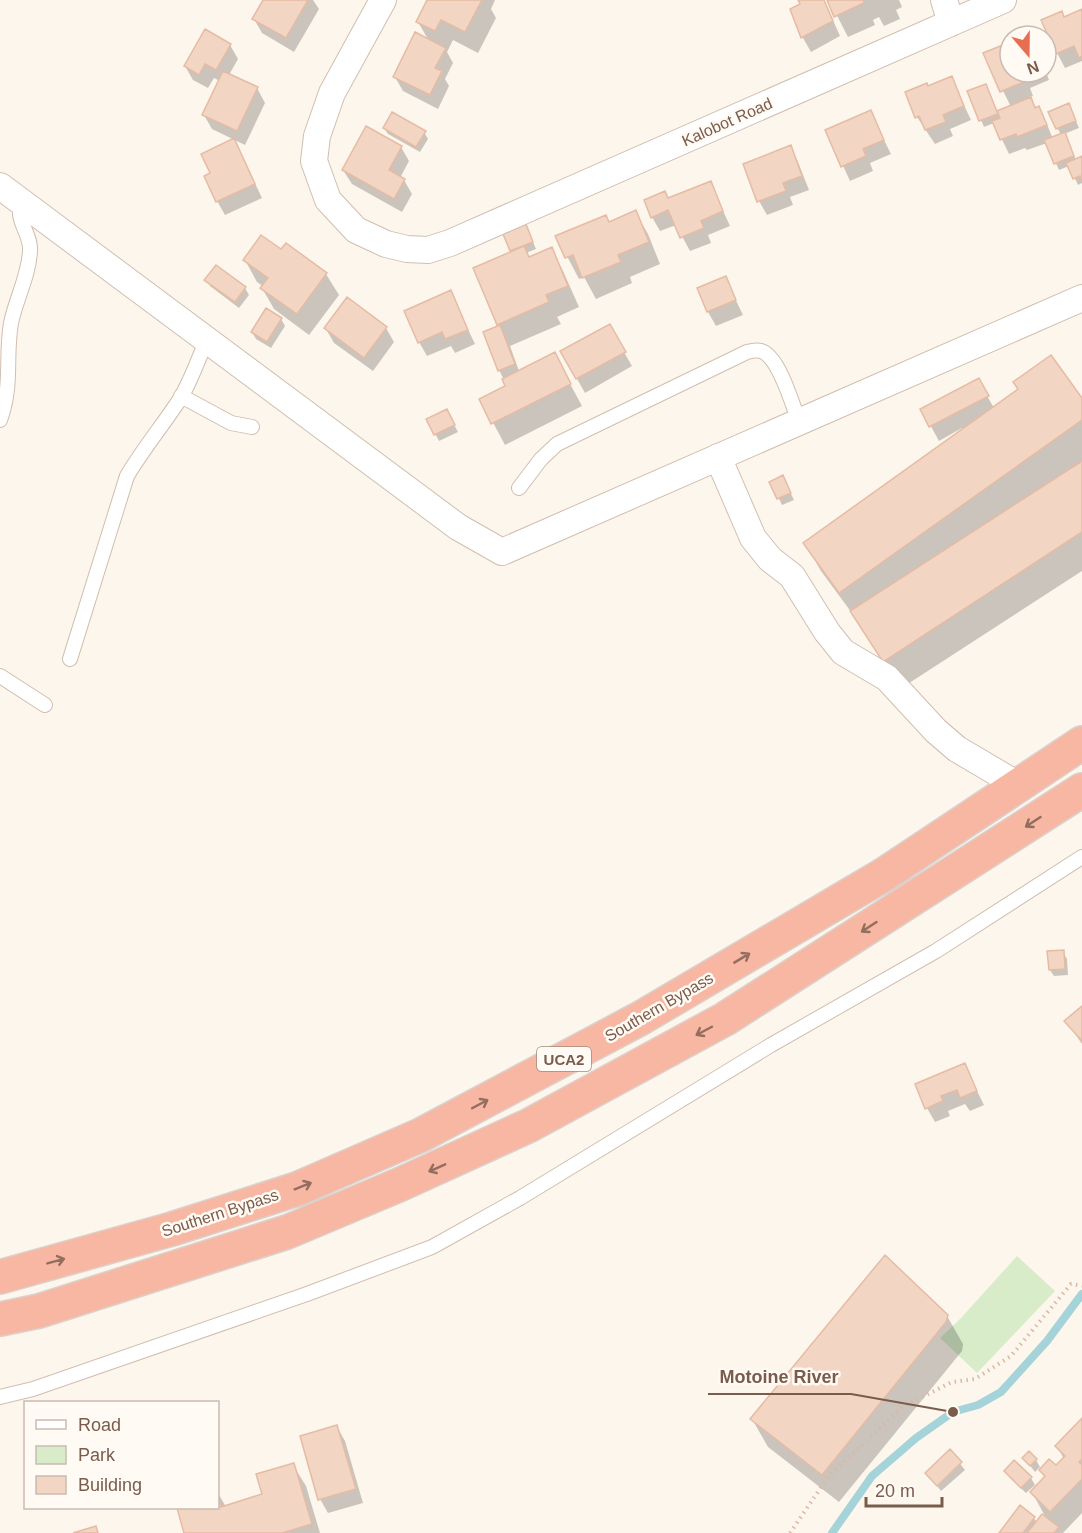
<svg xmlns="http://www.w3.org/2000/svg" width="1082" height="1533" font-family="Arial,sans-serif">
<rect width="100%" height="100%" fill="#fdf6ec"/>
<path fill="#d8ecc9" d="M1017,1256l38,35 -78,82 -37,-35 21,-20z"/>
<path fill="#0003" d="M265,0h48l6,9 -25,43 -32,-19 -8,-14z
M429,0h66l-4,9 5,9 -18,35 -25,-13 -6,12 6,11 -8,16 4,7 -11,23 -35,-18 -8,-14 34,-36 -11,-19z
M801,0h23l16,36 -29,16 -8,-14 -12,-29 11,-4z
M829,0h70l3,7 -6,3 4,9 -16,7 -5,-9 -6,3 2,5 -27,12z
M1082,11v50l-17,7 -8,-15 7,-34z
M1010,43v29h36l3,8 -19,8 3,8 -4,1 17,25 7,17 8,-4 -11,-22 22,-1 7,16 -15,6 12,26 6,-3v26l-4,2 -9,-19 -10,4 -12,-27 -20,7 -2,-2 -16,6 -15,-31 -10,4 -15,-35 28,21 14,-6 -26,-53z
M230,45l8,14 -9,16 28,13 8,15 -20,42 -33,-16 -8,-14 16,-34 -6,-3 -6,10 -15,-8 -8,-14z
M951,78l20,42 -21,9 3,7 -18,8 -18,-27 10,-29z
M870,112l21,42 -21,9 3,8 -23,10 -23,-50z
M384,128l40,4 4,7 -8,13 -32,-18z
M401,147l8,14 -9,17 4,2 8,14 -10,18 -50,-28 -9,-14z
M790,147l8,15 11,28 -19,7 3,8 -26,10 -8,-14z
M241,154l21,44 -37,17 -8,-14z
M710,182l20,44 -22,9 3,8 -21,8 -14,-26 -16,6 -8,-14 16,-17z
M635,212l13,22 12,30 -30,13 2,6 -36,16 -12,-22 -5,2 -22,-42 52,-13z
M529,233l7,16 -10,4 4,5 21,-9 12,22 16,36 -22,10 4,7 -51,22 9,25 35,-17 28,52 -77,39 -24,-45 26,-14 -8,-16 1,-44 -25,-57 38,-17 -8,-17z
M282,251l44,23 13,21 -30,40 -35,-26 -12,-21 1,-2 -6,-4 -12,-22z
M216,267l29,21 4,7 -10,13 -29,-22 -4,-6z
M725,278l18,37 -27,11 -8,-14z
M450,292l25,52 -20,9 -4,-7 -24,10 -8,-14z
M281,319l4,7 -14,22 -15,-9 -4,-7z
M609,326l23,40 -47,27 -23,-41z
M386,328l8,14 -21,29 -39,-28 -8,-14z
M978,380l16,28 25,-18 63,10v171l-182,118 -43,-69 -36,-49 -16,-28 158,-113 -1,-2 -23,13 -17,-31z
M450,417l8,15 -19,9 -11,-21z
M771,482l15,2 8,16 -12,5z
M1063,952l4,7 1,16 -14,1 -4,-6z
M1082,1008v36l-16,-23z
M964,1065l20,40 -14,6 -5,-7 -17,7 2,5 -15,6 -8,-14z
M947,1316l16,28 -1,7 -123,151 -71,-55 -16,-28z
M1082,1420v93l-19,20h-62l33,-15 3,5 10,-3 -15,-28 13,-14 -5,-8 16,-3 8,-8 -7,-13z
M337,1427l8,14 18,62 -35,10 -8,-14z
M950,1451l15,19 -24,21 -14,-18z
M1024,1458l12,2 4,7 -5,5z
M293,1465l13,21 14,47h-134l-8,-25h40v-15l8,14 38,-12z
M1006,1471l25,7 4,7 -9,8 -16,-15z"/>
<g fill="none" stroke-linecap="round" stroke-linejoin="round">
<path stroke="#a5d3da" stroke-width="8" d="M832,1533l40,-57 44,-38 37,-26 25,-7 23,-13 46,-51 35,-47"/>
</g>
<path fill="#f3d5c3" stroke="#e6bba3" stroke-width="1.5" d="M263,0h45l-22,38 -34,-19z
M427,0h55l-17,32 -24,-12 -6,11 -19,-9z
M798,0h26l9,21 -32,17 -11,-29 10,-5z
M827,0h36l1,3 -30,14z
M1082,9v47l-3,2 -5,-12 -18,8 -15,-34 21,-9 2,6z
M205,29l26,15 -15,26 -11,-6 -6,11 -15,-9z
M415,32l31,16 -11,20 7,3 -12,24 -37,-18z
M1010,42v30h17l-4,2 3,7 -26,11 -17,-39z
M223,71l35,16 -21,44 -35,-16z
M952,76l12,30 -21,9 3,7 -21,8 -6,-14 -4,2 -10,-26 22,-9 1,3z
M986,84l12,30 -19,7 -12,-30z
M1031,97l4,11 4,-2 8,19 -30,12 -1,-3 -16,6 -8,-19 8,-3 -3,-7z
M1069,103l7,18 -20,8 -8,-17z
M871,110l13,30 -21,9 3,7 -25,11 -16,-37z
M392,112l34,19 -10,16 -33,-19z
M366,126l36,20 -13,24 16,9 -11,20 -52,-29z
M1065,132l9,24 -20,8 -10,-24z
M234,138l21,46 -39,18 -12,-26 6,-3 -9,-19z
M791,145l11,31 -19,7 3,8 -29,11 -14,-38z
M1082,156v25l-2,-5 -7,3 -7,-16z
M711,181l12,30 -22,10 3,7 -24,10 -12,-28 -17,8 -7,-18 21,-9 3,7z
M636,210l13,32 -31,13 3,7 -39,16 -9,-23 -8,3 -10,-22 51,-21 3,7z
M526,224l7,18 -23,9 -7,-17z
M261,235l20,14 5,-6 41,30 -30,41 -37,-26 8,-10 -25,-18z
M524,246l5,11 23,-10 16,39 -22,9 3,7 -52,23 -24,-57z
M216,265l30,22 -11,15 -31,-22z
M726,276l10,24 -29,12 -10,-24z
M451,290l17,40 -23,9 -3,-7 -24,11 -14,-32z
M347,297l40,30 -23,31 -40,-30z
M266,308l16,10 -15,24 -16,-10z
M610,324l16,28 -50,27 -16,-28z
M500,325l15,39 -17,7 -15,-39z
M555,352l16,32 -80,40 -12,-25 26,-13 -3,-7z
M1051,355l31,43v22l-243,173 -36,-50 215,-154 -5,-7z
M979,378l10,18 -60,31 -9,-18z
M447,409l8,16 -21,10 -8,-16z
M1082,461v71l-199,130 -33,-51z
M783,475l8,18 -14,6 -8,-17z
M1064,950l1,19 -16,1 -2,-19z
M1082,1006v35l-18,-20z
M965,1063l12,28 -17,7 -3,-8 -16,6 2,5 -18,8 -10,-25z
M885,1255l63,60 -2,7 -124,153 -72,-56z
M1082,1418v41l-3,3 3,3v14l-32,33 -20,-20 15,-16 -6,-6 10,-11 7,6 9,-9 -10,-10z
M337,1425l19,64 -38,11 -18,-64z
M950,1449l12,13 -25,24 -12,-13z
M1029,1451l8,8 -7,7 -8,-8z
M1014,1460l18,17 -11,11 -17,-17z
M294,1463l18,61 -30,9h-98l-7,-25h41v-13l3,12 41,-13 -6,-20z
M1020,1505l15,12 -12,16h-24z
M1042,1514l17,13 -5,6h-27z
M96,1526l2,7h-25z"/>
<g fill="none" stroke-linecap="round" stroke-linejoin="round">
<g stroke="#d1beb0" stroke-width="16">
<path id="lane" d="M181,396l50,27 21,4
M0,420c13,-36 5,-62 11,-97 5,-24 18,-48 19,-72 1,-14 -8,-23 -10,-36 0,-4 0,-9 1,-14
M519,488l22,-29 16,-15 190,-92c4,-1 10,-2 14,-1 18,5 32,55 38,71
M70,659l57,-183c16,-27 36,-51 53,-77 11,-18 18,-40 27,-59
M0,676l45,29
M0,1397l33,-8 274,-95 125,-47 88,-49 251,-153 165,-94 146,-94"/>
</g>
<g stroke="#d1beb0" stroke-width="28">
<path id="street" d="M383,0l-51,93 -15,43 -3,25 14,39 28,30 30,14 21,5 21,1 22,-7 553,-243
M944,0l7,23
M0,186l458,341 44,25 580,-254
M718,457l35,81 17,21 22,17 35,56 16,20 44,26 49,53 21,18 61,36"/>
</g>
<g stroke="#dad1cd" stroke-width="36">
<path id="highway" d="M0,1277l172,-48 125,-40 124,-54 220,-117 244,-144 197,-131
M0,1319l39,-8 248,-79 114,-48 127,-58 197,-107 357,-229"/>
</g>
<path stroke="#d9b8a5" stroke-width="4" stroke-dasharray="1.5 4.5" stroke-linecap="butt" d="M790,1533l38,-56 74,-70 50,-25 23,-3 36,-23 60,-72 11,2"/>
<use href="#lane" stroke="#fff" stroke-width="14"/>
<use href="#street" stroke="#fff" stroke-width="26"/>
<use href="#highway" stroke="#f7b7a3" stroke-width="33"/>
</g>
<defs><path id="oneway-shaft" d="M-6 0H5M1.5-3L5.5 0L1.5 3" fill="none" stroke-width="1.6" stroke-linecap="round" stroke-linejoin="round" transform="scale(1.5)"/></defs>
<g stroke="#936e5e">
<use href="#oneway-shaft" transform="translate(1033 822) rotate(147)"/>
<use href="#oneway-shaft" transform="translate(869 927) rotate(147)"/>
<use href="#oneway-shaft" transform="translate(742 958) rotate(-31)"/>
<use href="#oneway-shaft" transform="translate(704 1031) rotate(152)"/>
<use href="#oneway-shaft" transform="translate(480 1104) rotate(-28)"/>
<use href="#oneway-shaft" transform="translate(437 1168) rotate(156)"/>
<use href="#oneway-shaft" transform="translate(303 1186) rotate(-22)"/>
<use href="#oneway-shaft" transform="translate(56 1261) rotate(-15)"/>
</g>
<g text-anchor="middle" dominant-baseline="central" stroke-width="5" stroke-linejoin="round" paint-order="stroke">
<rect fill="#fffaf3" stroke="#a28b7f" stroke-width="1.5" x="537" y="1047" width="54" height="24" rx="4.5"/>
<g font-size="15" font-weight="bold" fill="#7a5c4d">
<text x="564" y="1059">UCA2</text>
</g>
<g font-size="16" fill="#7a5c4d" stroke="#fffaf3">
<text transform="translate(727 122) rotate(-24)">Kalobot Road</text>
<text transform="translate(659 1007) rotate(-30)">Southern Bypass</text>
<text transform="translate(220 1213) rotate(-18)">Southern Bypass</text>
</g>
</g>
<path fill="none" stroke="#7a5c4d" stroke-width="2" d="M953 1412L851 1394H708"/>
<circle fill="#7a5c4d" stroke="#fffaf3" stroke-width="2" cx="953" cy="1412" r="6"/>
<g font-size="18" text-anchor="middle" font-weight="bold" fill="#7a5c4d" stroke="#fffaf3" stroke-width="5" stroke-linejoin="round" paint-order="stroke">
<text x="779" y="1383">Motoine River</text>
</g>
<rect x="24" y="1401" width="195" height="108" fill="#fffaf3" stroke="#cabbb1" stroke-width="1.5"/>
<rect x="36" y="1420" width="30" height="9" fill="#ffffff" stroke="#cabbb1" stroke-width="1.5"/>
<text x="78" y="1431" font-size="18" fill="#7a5c4d">Road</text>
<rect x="36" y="1446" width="30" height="18" fill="#d8ecc9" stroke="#cabbb1" stroke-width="1.5"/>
<text x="78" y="1461" font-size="18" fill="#7a5c4d">Park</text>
<rect x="36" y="1476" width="30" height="18" fill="#f3d5c3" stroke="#cabbb1" stroke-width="1.5"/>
<text x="78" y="1491" font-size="18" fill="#7a5c4d">Building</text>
<g transform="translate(1028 54) rotate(160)"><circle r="28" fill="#fffaf3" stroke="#cabbb1" stroke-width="1.5"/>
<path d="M0-4.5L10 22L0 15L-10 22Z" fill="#e76f51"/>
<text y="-9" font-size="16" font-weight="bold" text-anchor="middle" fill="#7a5c4d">N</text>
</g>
<path d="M866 1497v9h76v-9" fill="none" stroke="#7a5c4d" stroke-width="3"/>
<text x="875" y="1497" font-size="18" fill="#7a5c4d" stroke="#fffaf3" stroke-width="4.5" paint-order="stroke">20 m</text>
</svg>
